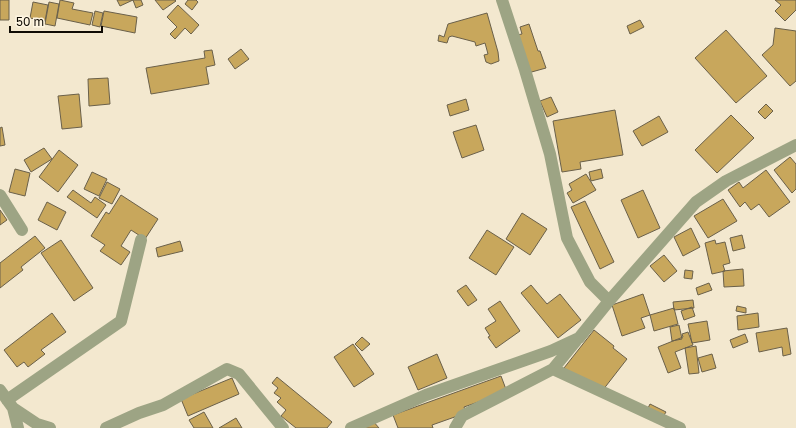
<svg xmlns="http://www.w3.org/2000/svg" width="796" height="428" font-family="'Golos Text',sans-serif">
<rect width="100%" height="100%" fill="#f3e8cf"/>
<path fill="#c8a75c" stroke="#6a604a" d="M0,0h9v20h-9z
M60,0l14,3 -2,6 21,4 -3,12 -33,-7z
M117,0h24l2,5 -7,3 -3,-8 -13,6z
M155,0h20l1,1 -13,9z
M188,0h8l2,2 -6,8 -7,-6z
M775,0h21v10l-11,11 -10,-10 6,-6z
M33,2l15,3 -3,16 -15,-3z
M49,2l10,2 -4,22 -10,-2z
M178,5l21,20 -8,9 -6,-6 -10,11 -5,-5 7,-7 -10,-10z
M95,11l8,2 -3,14 -8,-2z
M104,11l33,6 -2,16 -34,-7z
M487,13l11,39 1,9 -8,3 -5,-2 -2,-7 4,-1 -3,-11 -9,3 -1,-4 -23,-6 -3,1 -2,6 -9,-2 1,-6 5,2 4,-13z
M640,20l4,7 -14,7 -3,-8z
M529,24l9,27h2l6,17 -18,5 -11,-38 5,-1 -2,-7z
M775,28l21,3v50l-6,5 -28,-31 11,-10z
M726,30l41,46 -31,27 -41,-45z
M241,49l8,10 -14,10 -7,-10z
M212,50l3,15 -9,2 3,17 -58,10 -5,-26 59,-10 -1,-7z
M108,78l2,26 -21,2 -1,-27z
M79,94l3,33 -20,2 -4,-33z
M551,97l7,15 -11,5 -7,-16z
M466,99l3,11 -19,6 -3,-11z
M766,104l7,7 -8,8 -7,-7z
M615,110l8,45 -43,7 1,7 -19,3 -9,-51z
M731,115l23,23 -37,35 -22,-23z
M659,116l9,16 -26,14 -9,-15z
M476,125l8,25 -22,8 -9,-26z
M2,127l3,18 -5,1v-18z
M44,148l8,11 -21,13 -7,-12z
M59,150l19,15 -20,27 -19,-15z
M790,157l6,7v25l-4,4 -18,-23z
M15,169l15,4 -5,23 -16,-4z
M601,169l2,9 -12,3 -2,-9z
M766,170l24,32 -21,15 -10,-13 -8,6 -6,-8 -5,5 -12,-17 11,-8 4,6z
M92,172l15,7 -8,17 -15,-7z
M586,174l10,16 -23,13 -6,-10 5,-3 -3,-6z
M107,182l13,7 -8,15 -13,-6z
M73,190l18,13 4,-6 11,8 -9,13 -30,-21z
M643,190l17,38 -22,10 -17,-38z
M121,195l37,24 -13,20 -14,-9 -10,16 9,6 -9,13 -21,-14 5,-6 -14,-9 15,-24 3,2z
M723,199l14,22 -29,17 -14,-22z
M585,201l29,61 -14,7 -29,-62z
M47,202l19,10 -9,18 -19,-10z
M0,210l7,10 -7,5z
M522,213l25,16 -17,26 -24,-16z
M691,228l9,19 -17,9 -9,-19z
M487,230l27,17 -18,28 -27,-17z
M742,235l3,13 -12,3 -3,-13z
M35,236l10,12 -24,19 2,3 -23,18v-25z
M61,240l32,48 -19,13 -33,-48z
M715,240l1,4 9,-2 5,21 -7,2 2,6 -13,3 -7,-31z
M180,241l3,10 -25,6 -2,-9z
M664,255l13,16 -13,11 -14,-16z
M743,269l1,17 -20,1 -1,-16z
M685,270l8,1 -1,8 -8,-1z
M709,283l3,7 -14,5 -2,-7z
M466,285l11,15 -9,6 -11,-15z
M531,285l16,19 13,-10 21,26 -23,18 -37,-45z
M643,294l7,21 -9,3 4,10 -23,8 -10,-31z
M693,300l1,8 -20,2 -1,-8z
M500,301l20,30 -24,17 -8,-11 2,-1 -5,-8 11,-7 -8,-12z
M737,306l9,2v5l-10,-2z
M692,307l3,9 -11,4 -3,-9z
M674,308l4,16 -24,7 -4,-16z
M52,313l14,19 -25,18 4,4 -17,13 -4,-5 -7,5 -13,-17z
M758,313l1,14 -21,3 -1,-14z
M707,321l3,19 -18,3 -4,-19z
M679,325l3,14 -10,2 -2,-14z
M787,328l4,26 -8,2 -1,-9 -23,5 -3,-19z
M594,330l20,16 -1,2 14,11 -28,36 -35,-27z
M688,332l5,13 -18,7 6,16 -13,5 -10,-26 25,-10 -1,-3z
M745,334l3,8 -15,6 -3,-8z
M362,337l8,7 -8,7 -7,-7z
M353,344l21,30 -20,13 -20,-30z
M696,346l3,27 -10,1 -4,-26z
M437,354l10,24 -29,12 -10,-23z
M712,354l4,14 -14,4 -4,-14z
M501,376l6,16 -43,15 2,6 -34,12 1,3h-35l-5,-13z
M277,377l55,45 -5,6h-31l-15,-12 5,-6 -9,-8 4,-4 -7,-5 4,-5 -6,-5z
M232,378l7,16 -51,22 -7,-17z
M650,404l16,8 -5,8 -15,-8z
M204,412l9,16h-19l-5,-8z
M236,418l6,10h-23z
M373,421l6,7h-16z"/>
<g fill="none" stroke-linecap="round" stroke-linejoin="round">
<path stroke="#9da484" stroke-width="12" d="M0,195l22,35
M609,301l87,-99 30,-21 70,-36
M553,369l127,59
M0,390l13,18 24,16 13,4
M7,400l114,-79 20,-81
M13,408l5,20
M106,428l33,-15 24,-8 64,-36 12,5 44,54
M351,428l75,-33 125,-44 28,-13 30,-37 -19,-19 -23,-44 -17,-84 -25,-84 -23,-70
M455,428l7,-12 91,-47 23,-28"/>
</g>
<path d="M10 26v6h92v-6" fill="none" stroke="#0f0b04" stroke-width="2"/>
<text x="16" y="26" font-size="12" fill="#0f0b04" stroke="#fef5e1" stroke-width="3" paint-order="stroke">50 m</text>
</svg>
